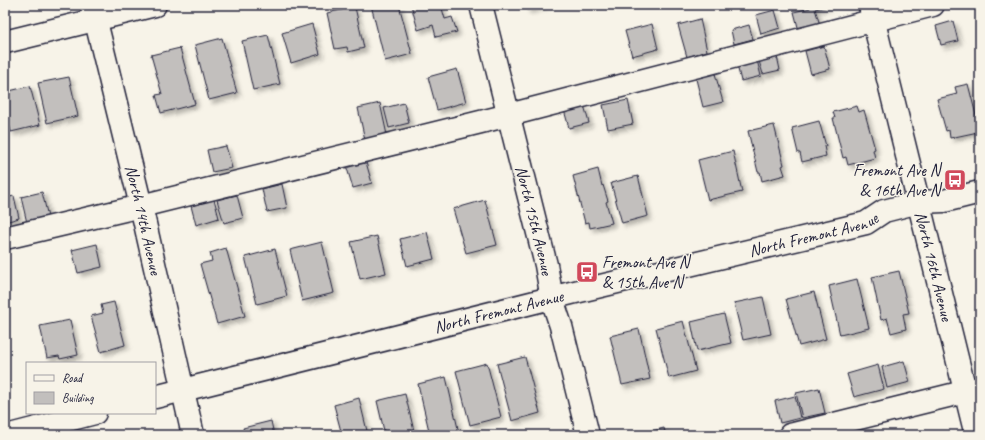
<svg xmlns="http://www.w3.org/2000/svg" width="985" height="440" font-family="Caveat,sans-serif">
<defs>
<filter id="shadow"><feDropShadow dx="3.5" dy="3.5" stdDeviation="2" flood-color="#0004"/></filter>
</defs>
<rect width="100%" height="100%" fill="#f7f3e8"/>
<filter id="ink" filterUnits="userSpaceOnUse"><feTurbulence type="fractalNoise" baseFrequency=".025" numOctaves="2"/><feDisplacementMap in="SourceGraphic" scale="8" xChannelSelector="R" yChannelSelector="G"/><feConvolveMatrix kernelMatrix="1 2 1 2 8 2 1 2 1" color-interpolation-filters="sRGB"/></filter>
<g filter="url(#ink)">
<path fill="#c2bfbd" stroke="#22223b" filter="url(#shadow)" d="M371,5h28l13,49 -27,7z
M411,5h30l4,14 7,-2 5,15 -21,5 -3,-12 -15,5z
M526,5h18l-17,5z
M809,5l20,1 -14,3 5,16 -21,6 -5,-19 16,-4z
M355,7l9,41 -16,4 -1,-5 -12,2 -8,-36z
M775,10l5,18 -19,6 -5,-19z
M980,11v13l-3,-12z
M700,19l7,32 -20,6 -9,-32z
M953,21l5,20 -17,4 -5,-19z
M312,24l8,30 -29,9 -9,-30z
M652,24l6,25 -26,7 -7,-25z
M749,25l4,14 -19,5 -3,-14z
M268,35l12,49 -27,6 -11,-49z
M222,38l15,55 -28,7 -14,-55z
M824,46l6,23 -19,5 -6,-23z
M180,48l15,56 -34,9 -5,-18 6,-1 -11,-39z
M777,56l3,14 -17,4 -4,-13z
M757,60l4,16 -20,5 -4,-16z
M457,69l9,33 -29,8 -9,-33z
M714,70l9,32 -20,5 -8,-32z
M69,77l9,39 -31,7 -9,-40z
M968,84l10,39h-2l2,9 -28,6 -1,-8 -3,1 -9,-32 20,-5 -2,-7z
M30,86l10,39 -29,7 -6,-24v-16z
M628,100l5,24 -25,5 -5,-24z
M380,103l7,32 -22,5 -7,-32z
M404,103l5,20 -20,5 -5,-20z
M584,105l5,18 -20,5 -5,-18z
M857,106l2,6 5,-2 11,39 -2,1 2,8 -27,7 -2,-8 -3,1 -10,-40h2l-2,-6z
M819,121l7,25h-2l2,10 -24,6 -2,-9h-2l-6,-25z
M774,125l10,40 -2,1 3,9 -23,6 -2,-9h-2l-10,-41z
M226,146l6,22 -20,4 -5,-22z
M733,151l9,41 -34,8 -10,-40z
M365,159l7,24 -19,5 -7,-23z
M598,169l4,17 1,-1 5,16 -2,1 6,21 -22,5 -1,-6 -4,1 -12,-47z
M638,176l10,40 -26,7 -11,-40z
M282,184l5,24 -20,4 -5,-23z
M42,192l6,25 -21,6 -6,-26z
M237,195l6,23 -19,5 -7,-23z
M14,196l5,22 -14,4v-24z
M214,199l5,19 -23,7 -5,-19z
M485,200l12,45 -31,8 -13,-44z
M427,232l7,27 -27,7 -7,-27z
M377,236l9,37 -26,6 -9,-37z
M322,242l12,51 -32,8 -12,-51z
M97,244l5,23 -24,6 -6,-23z
M226,248l19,68 -28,8 -17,-60 12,-3 -2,-8z
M275,249l12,47 -30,8 -12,-47z
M980,249v16l-3,-15z
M899,271l10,42 -6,1 3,15 -15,4 -4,-15 -6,2 -9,-43z
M857,279l12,49 -29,7 -11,-49z
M814,292l12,47 -27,7 -13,-47z
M763,297l8,37 -28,6 -9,-37z
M114,302l11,43 -24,7 -10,-36 12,-3 -2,-8z
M724,314l7,29 -34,8 -6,-29z
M70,320l8,35 -18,4 -1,-3 -12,2 -7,-32z
M683,321l13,50 -27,7 -13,-50z
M639,329l11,50 -28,6 -12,-49z
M525,357l15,56 -28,8 -15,-57z
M904,361l6,21 -23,6 -5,-21z
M487,363l14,54 -31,8 -14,-54z
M878,365l6,24 -30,8 -7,-23z
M446,377l13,56 -10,2h-19l-12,-51z
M819,388l6,25 -23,5 -6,-25z
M405,394l10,41h-30l-8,-34z
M795,396l5,22 -20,5 -5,-22z
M359,398l9,37h-26l-8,-30z
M271,421l3,14h-29l-2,-7z
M664,428l2,7h-25v-1z"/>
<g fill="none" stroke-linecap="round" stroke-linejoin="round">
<g stroke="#22223b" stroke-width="25">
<g id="minor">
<path id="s1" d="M92,5l49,201 52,229"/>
<path id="s2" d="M481,5l65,260 6,34 9,27 27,109"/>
<path id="s3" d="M870,6l106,429"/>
<path d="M5,42l150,-37"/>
<path d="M5,238l136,-32 368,-91 424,-110"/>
<path id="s4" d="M155,397l416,-104 295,-70 18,-12 35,-9 25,-1 36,-9"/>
<path d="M10,435l85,-22"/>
<path d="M790,435l190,-47"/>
</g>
</g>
<use href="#minor" stroke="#f7f3e8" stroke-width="22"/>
</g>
</g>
<defs>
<g id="bus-square" transform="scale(1.15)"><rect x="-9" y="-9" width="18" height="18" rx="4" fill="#d1495b" stroke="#f7f3e8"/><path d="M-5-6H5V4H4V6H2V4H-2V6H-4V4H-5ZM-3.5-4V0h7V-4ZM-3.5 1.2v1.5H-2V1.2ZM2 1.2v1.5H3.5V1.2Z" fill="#fff"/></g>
</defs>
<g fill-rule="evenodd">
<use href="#bus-square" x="955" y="180"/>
<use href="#bus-square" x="587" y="272"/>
</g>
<g text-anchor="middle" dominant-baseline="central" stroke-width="3" stroke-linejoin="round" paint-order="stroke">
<g font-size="17" fill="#22223b" stroke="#f7f3e8" text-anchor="end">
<text x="940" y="170">Fremont Ave N<tspan x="940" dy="20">&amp; 16th Ave N</tspan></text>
<text x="602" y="262" text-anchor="start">Fremont Ave N<tspan x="602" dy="20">&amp; 15th Ave N</tspan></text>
</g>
<g font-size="17" fill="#22223b" stroke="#f7f3e8">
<text stroke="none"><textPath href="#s1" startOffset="221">North 14th Avenue</textPath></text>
<text stroke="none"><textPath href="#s2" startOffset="222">North 15th Avenue</textPath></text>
<text stroke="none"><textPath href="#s4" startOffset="678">North Fremont Avenue</textPath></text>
<text stroke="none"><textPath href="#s3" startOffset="268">North 16th Avenue</textPath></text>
<text stroke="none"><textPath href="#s4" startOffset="354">North Fremont Avenue</textPath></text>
</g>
</g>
<rect width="985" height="440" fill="none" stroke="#f7f3e8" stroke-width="20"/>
<rect x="10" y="10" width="965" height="420" fill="none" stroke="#22223b" stroke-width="1.5" filter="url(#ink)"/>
<rect x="26" y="362" width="130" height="52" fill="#f7f3e8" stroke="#a29fa3"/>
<rect x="34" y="375" width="20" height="6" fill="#f7f3e8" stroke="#a29fa3"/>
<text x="62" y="382" font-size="12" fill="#22223b">Road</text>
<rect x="34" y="392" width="20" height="12" fill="#c2bfbd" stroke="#a29fa3"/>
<text x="62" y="402" font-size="12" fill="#22223b">Building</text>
</svg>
